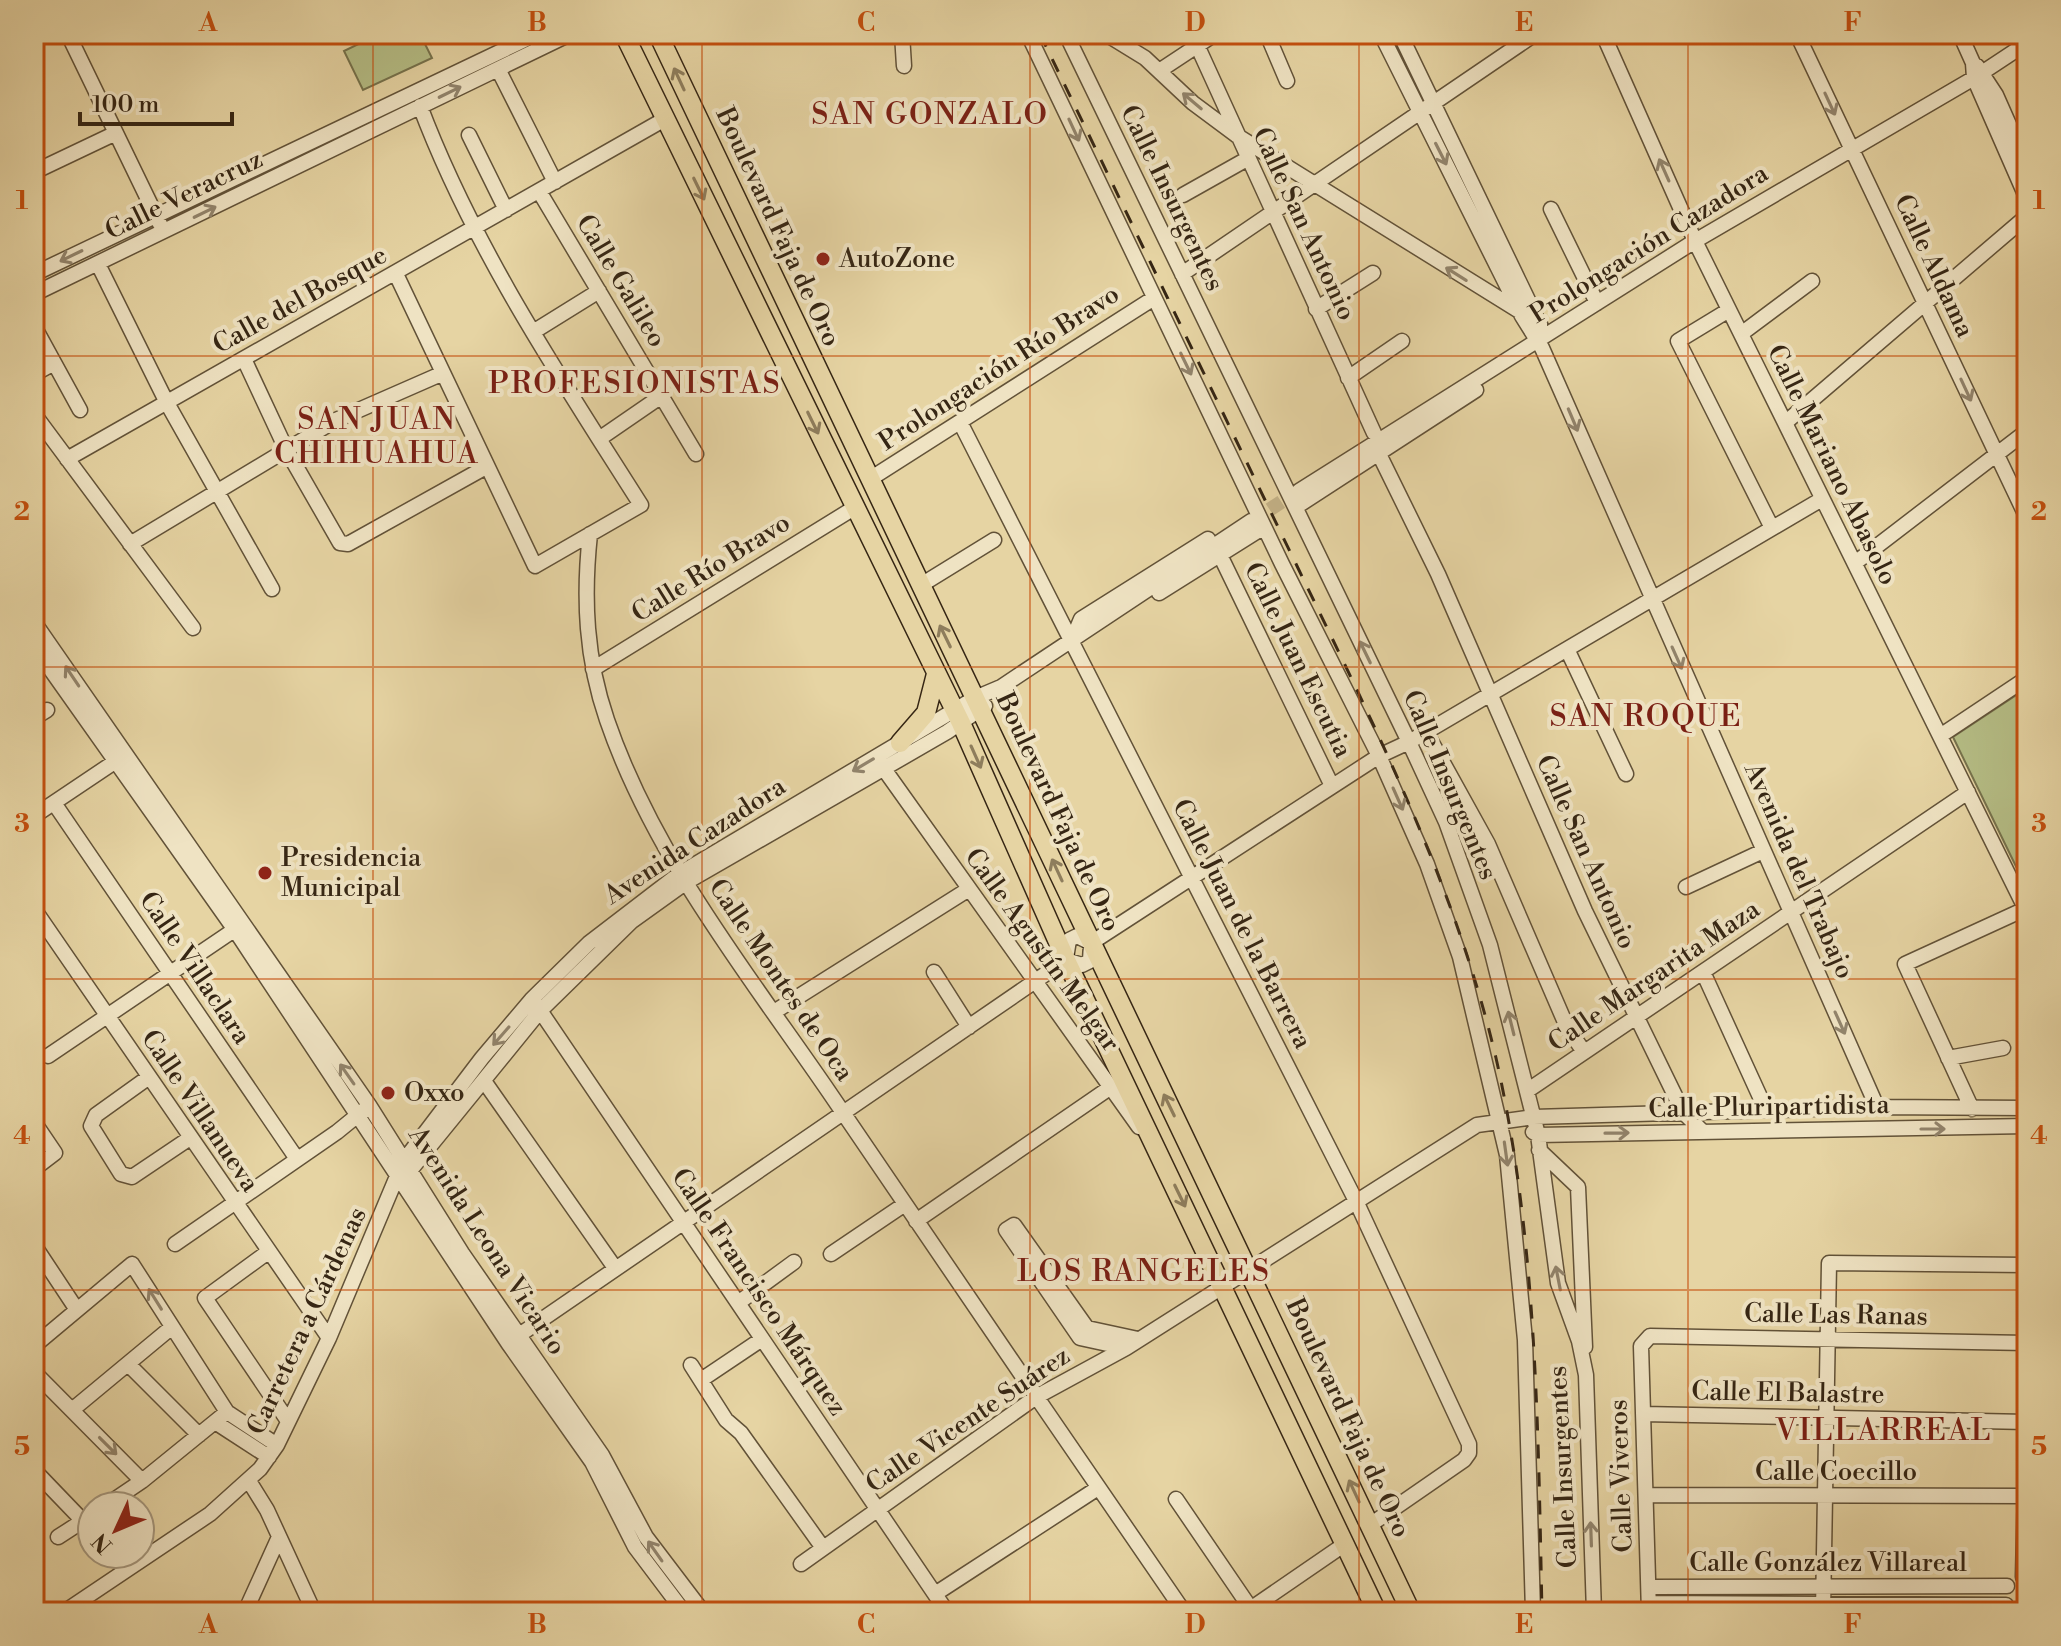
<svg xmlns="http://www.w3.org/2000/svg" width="2061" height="1646" font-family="'Libre Bodoni',serif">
<rect width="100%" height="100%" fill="#e6d4a3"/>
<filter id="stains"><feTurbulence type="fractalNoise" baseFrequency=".0025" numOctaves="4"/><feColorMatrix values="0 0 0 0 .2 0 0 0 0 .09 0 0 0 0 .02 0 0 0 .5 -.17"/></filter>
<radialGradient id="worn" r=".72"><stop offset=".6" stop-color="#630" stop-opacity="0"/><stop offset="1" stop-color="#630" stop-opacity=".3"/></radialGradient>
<path fill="#b5bd85" stroke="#76724c" stroke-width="2" d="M379,34h41l12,24 -69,32 -19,-39z
M2027,688v201l-74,-152z"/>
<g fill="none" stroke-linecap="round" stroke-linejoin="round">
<path stroke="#c3b186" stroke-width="14" stroke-dasharray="14 7" stroke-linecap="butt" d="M1252,521l46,-30"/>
<g stroke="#625238" stroke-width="17">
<path id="minor" d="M68,34l92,190
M902,34l2,32
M1028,34l254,530 97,192 48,108 33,93 47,198 18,185 8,272
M1066,34l343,708 37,80 44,123 48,190 20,148 21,58 7,34 8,237
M1106,34l39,24 48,45 43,32 304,189
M1192,34l182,399
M1267,34l20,47
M1381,34l141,282 20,32 335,759
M1400,34l140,291
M1603,34l92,207 332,671
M1797,34l230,484
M1960,34l13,29 1,15 53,121
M1977,66l19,29 31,70
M498,69l57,113
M1159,71l56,-37
M469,135l37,75
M34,172l82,-39
M539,191l157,263
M1183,195l64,-36
M1551,209l46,94
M98,264l69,139 105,186
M34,274l503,-240
M396,274l139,292 106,-61c-81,-128 -167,-256 -221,-399
M1182,274l353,-240
M34,294l536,-260
M1316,309l57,-36
M1729,310l-51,31 94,187
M34,326l46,84
M533,332l66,-41
M1741,334l71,-53
M244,359l42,90 54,94 8,1 138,-77
M34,374l20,-11
M1348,378l54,-37
M34,414l159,214
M960,422l396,779 113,243v9l-5,7 -94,65
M1785,423l242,-207
M599,439l64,-44
M1379,454l59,120 147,337 98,201 18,18
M67,459l598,-340
M870,479l284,-181
M1299,491l396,-250 279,-163 53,-35
M1296,507l180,-117
M590,534c-7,65 -4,125 17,186 47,137 141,254 222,372 118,174 236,347 355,520
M130,544l206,-124 105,-46
M1220,555l112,231
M1855,563l172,-132
M921,585l73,-45
M1159,593l105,-66
M34,622l335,483 93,148 140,202 44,82 57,75
M1073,638l8,-19 127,-80
M34,646l201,284 273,413 84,119 43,85 49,65
M1567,649l59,125
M593,669l261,-161
M34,718l13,-8
M1426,732l62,112 79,183 17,25
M1940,736l87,-58
M884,769l255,358
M54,803l243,356
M34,816l88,-59
M1686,887l77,-36
M34,909l295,429
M1091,943l288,-187 30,-14 413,-243
M1066,958l3,-18 8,-4 14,7
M1066,960l16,5 8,-4 1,-18
M934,972l35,55
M1703,972l63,138
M537,1006l410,606
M774,1012l195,-123
M48,1056l192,-130
M1948,1058l55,-10
M149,1077l-53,38 -5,11 30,48 11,3 58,-39
M484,1081l131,187
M1527,1091l441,-299
M1972,1109l-67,-145 120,-55
M34,1122l21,31 -21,16
M1533,1132l5,3 489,-9
M1539,1150l39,37 7,160
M404,1178l136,-167 92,-90 53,-38 262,-151 38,-26
M916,1221l195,-134
M175,1244l162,-112 27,-22
M34,1245l43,65
M268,1252l-63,46 83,123
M831,1254l74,-50
M738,1303l56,-41
M512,1340l554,-380
M34,1346l98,-82 95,148 50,33
M1126,1348l-46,-10 -74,-108 8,-5 73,103 51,11
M128,1364l71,71
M691,1365l35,55 15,13 82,115
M34,1372l108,109
M701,1380l61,-41
M72,1410l100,-83
M1643,1414l384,8
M215,1422l54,35
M34,1470l49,51
M249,1481l18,29 47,102
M1646,1495l381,1
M1176,1499l75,110
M105,1506l37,-25 85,-69
M58,1537l34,-22
M801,1564l235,-167 90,-49 351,-223 57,-8 343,-10 150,1
M2023,1577l4,-175
M1649,1587l358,-1
M935,1594l163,-106
M1649,1603l357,2
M64,1612l146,-98 50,-45 17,-24 52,-107 74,-176 79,-104 50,-59 57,-56 90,-69 296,-176 26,-11 250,-166
M245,1612l34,-75
M1246,1612l99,-68
M1649,1612l-8,-266 9,-10 377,7
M1823,1612l6,-349 198,2"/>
</g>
<g stroke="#362614" stroke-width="21">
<path id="major" d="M624,34l337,689 105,237 311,652
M658,34l753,1578
M900,743l26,-30 10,-39"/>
</g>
<use href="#minor" stroke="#efe3c3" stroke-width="14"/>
<use href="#major" stroke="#e6d4a3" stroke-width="18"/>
<path stroke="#362614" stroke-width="3" stroke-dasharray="14 14" stroke-linecap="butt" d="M1040,34c86,177 171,355 257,532 77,159 158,318 199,492 41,181 42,369 46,554"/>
</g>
<defs><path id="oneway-shaft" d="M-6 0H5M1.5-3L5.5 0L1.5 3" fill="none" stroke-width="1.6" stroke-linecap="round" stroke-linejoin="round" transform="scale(2)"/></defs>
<g stroke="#8e7d5c">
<use href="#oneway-shaft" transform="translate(679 79) rotate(-115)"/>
<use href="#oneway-shaft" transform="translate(699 189) rotate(64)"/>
<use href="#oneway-shaft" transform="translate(813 423) rotate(64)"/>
<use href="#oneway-shaft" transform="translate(945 636) rotate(-116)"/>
<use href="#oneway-shaft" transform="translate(976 757) rotate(66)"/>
<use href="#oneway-shaft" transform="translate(1057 870) rotate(-115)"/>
<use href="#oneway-shaft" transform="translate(1169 1105) rotate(-116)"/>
<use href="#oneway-shaft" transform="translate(1180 1196) rotate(64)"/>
<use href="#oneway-shaft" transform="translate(1354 1491) rotate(-115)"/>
</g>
<g stroke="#92846c">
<use href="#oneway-shaft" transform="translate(450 92) rotate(-26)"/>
<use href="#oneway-shaft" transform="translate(1192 101) rotate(-140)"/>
<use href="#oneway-shaft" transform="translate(1830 104) rotate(65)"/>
<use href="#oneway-shaft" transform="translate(1074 130) rotate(65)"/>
<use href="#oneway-shaft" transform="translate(1441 154) rotate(63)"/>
<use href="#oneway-shaft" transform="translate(1664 170) rotate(-114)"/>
<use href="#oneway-shaft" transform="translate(205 212) rotate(-26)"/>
<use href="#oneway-shaft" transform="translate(71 256) rotate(154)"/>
<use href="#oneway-shaft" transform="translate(1456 274) rotate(-148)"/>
<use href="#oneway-shaft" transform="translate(1186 364) rotate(64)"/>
<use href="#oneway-shaft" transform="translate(1966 390) rotate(65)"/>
<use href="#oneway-shaft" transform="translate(1573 420) rotate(67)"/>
<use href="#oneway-shaft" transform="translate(1365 652) rotate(-116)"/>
<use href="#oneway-shaft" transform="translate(1677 658) rotate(66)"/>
<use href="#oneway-shaft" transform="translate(72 676) rotate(-124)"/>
<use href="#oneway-shaft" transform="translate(863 765) rotate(149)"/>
<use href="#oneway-shaft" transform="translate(1398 799) rotate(66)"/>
<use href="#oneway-shaft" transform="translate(1511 1023) rotate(-104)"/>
<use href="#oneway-shaft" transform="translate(1840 1023) rotate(66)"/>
<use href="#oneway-shaft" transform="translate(501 1036) rotate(131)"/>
<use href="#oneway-shaft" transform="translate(347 1074) rotate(-125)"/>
<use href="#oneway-shaft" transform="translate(1933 1129)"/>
<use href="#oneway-shaft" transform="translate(1617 1133) rotate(-1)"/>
<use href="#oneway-shaft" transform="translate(1506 1154) rotate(82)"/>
<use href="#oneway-shaft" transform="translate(1558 1278) rotate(-101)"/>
<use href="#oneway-shaft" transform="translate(155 1299) rotate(-122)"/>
<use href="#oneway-shaft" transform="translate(108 1446) rotate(45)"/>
<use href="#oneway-shaft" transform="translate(1591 1534) rotate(-92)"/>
<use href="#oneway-shaft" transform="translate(655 1551) rotate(-125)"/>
</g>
<path fill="none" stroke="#c44f0e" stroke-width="2" stroke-opacity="0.55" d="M373,34v1578M702,34v1578M1030,34v1578M1359,34v1578M1688,34v1578M34,356h1993M34,667h1993M34,979h1993M34,1290h1993"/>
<g fill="#8f2418" stroke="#efe3c3" stroke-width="3">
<circle cx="823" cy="259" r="8"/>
<circle cx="265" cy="873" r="8"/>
<circle cx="388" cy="1093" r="8"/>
</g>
<g text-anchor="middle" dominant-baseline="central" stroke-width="8" stroke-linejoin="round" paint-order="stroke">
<g font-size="26" fill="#362614" stroke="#efe3c3">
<text transform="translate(184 195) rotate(-26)">Calle Veracruz</text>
<text transform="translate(1172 198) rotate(64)">Calle Insurgentes</text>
<text transform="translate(1304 224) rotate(65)">Calle San Antonio</text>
<text transform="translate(778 227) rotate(65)">Boulevard Faja de Oro</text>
<text transform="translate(1649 244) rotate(-32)">Prolongación Cazadora</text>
<text transform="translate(1934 266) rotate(65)">Calle Aldama</text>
<text transform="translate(621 281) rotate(59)">Calle Galileo</text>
<text transform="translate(300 300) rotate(-29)">Calle del Bosque</text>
<text transform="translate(999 368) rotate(-33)">Prolongación Río Bravo</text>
<text transform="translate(1832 465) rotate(64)">Calle Mariano Abasolo</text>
<text transform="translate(711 568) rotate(-32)">Calle Río Bravo</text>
<text transform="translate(1298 660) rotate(64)">Calle Juan Escutia</text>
<text transform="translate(1450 785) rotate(67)">Calle Insurgentes</text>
<text transform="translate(1058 812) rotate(65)">Boulevard Faja de Oro</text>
<text transform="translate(695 841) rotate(-33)">Avenida Cazadora</text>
<text transform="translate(1586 852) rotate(66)">Calle San Antonio</text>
<text transform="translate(1799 871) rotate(66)">Avenida del Trabajo</text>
<text transform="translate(1242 924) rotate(63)">Calle Juan de la Barrera</text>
<text transform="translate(1042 950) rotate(54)">Calle Agustín Melgar</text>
<text transform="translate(195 968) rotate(56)">Calle Villaclara</text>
<text transform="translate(1654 976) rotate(-34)">Calle Margarita Maza</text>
<text transform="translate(781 980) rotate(56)">Calle Montes de Oca</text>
<text transform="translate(1769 1107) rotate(-1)">Calle Pluripartidista</text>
<text transform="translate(200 1111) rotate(56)">Calle Villanueva</text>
<text transform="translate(487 1241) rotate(57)">Avenida Leona Vicario</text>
<text transform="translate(759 1292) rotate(56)">Calle Francisco Márquez</text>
<text transform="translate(1836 1315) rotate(1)">Calle Las Ranas</text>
<text transform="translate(307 1321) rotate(-65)">Carretera a Cárdenas</text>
<text transform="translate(1788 1393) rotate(1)">Calle El Balastre</text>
<text transform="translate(1348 1418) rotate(65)">Boulevard Faja de Oro</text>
<text transform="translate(968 1420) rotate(-34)">Calle Vicente Suárez</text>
<text transform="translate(1563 1467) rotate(-93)">Calle Insurgentes</text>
<text x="1836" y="1472">Calle Coecillo</text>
<text transform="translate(1621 1476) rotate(-92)">Calle Viveros</text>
<text x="1828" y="1563">Calle González Villareal</text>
</g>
<g font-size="26" fill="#362614" stroke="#efe3c3" text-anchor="start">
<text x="839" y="259">AutoZone</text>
<text x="281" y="858">Presidencia<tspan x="281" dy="30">Municipal</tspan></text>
<text x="404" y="1093">Oxxo</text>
</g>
<g font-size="30" letter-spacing="2" fill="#7a1f14" stroke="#efe3c3">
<text x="930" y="115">SAN GONZALO</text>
<text x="635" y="384">PROFESIONISTAS</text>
<text x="377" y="420">SAN JUAN<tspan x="377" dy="34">CHIHUAHUA</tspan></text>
<text x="1646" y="717">SAN ROQUE</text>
<text x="1144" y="1272">LOS RANGELES</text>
<text x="1884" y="1431">VILLARREAL</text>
</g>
</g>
<rect width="2061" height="1646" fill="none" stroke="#e6d4a3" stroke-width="88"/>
<g transform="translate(116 1530) rotate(226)"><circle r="38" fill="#efe3c3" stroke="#a5977d" stroke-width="2"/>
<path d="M0-6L14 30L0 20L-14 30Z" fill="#8f2418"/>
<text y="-12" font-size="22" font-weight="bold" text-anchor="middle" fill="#362614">N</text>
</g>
<path d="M80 112v12h152v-12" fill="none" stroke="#362614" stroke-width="4"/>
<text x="92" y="112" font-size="24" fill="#362614" stroke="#efe3c3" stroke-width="6" paint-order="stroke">100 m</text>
<rect x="44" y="44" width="1973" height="1558" fill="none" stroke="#c44f0e" stroke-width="3"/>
<g font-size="26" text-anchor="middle" font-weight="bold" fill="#c44f0e">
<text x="208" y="31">A</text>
<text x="537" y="31">B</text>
<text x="866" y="31">C</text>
<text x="1195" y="31">D</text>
<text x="1524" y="31">E</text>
<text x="1853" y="31">F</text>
<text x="22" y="209">1</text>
<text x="2039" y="209">1</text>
<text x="22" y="520">2</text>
<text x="2039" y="520">2</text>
<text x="22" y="832">3</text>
<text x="2039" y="832">3</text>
<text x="22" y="1144">4</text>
<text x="2039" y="1144">4</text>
<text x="22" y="1455">5</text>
<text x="2039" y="1455">5</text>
<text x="208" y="1633">A</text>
<text x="537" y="1633">B</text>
<text x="866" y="1633">C</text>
<text x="1195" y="1633">D</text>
<text x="1524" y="1633">E</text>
<text x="1853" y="1633">F</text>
</g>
<rect width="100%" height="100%" filter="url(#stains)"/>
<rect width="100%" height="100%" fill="url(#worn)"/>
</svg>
